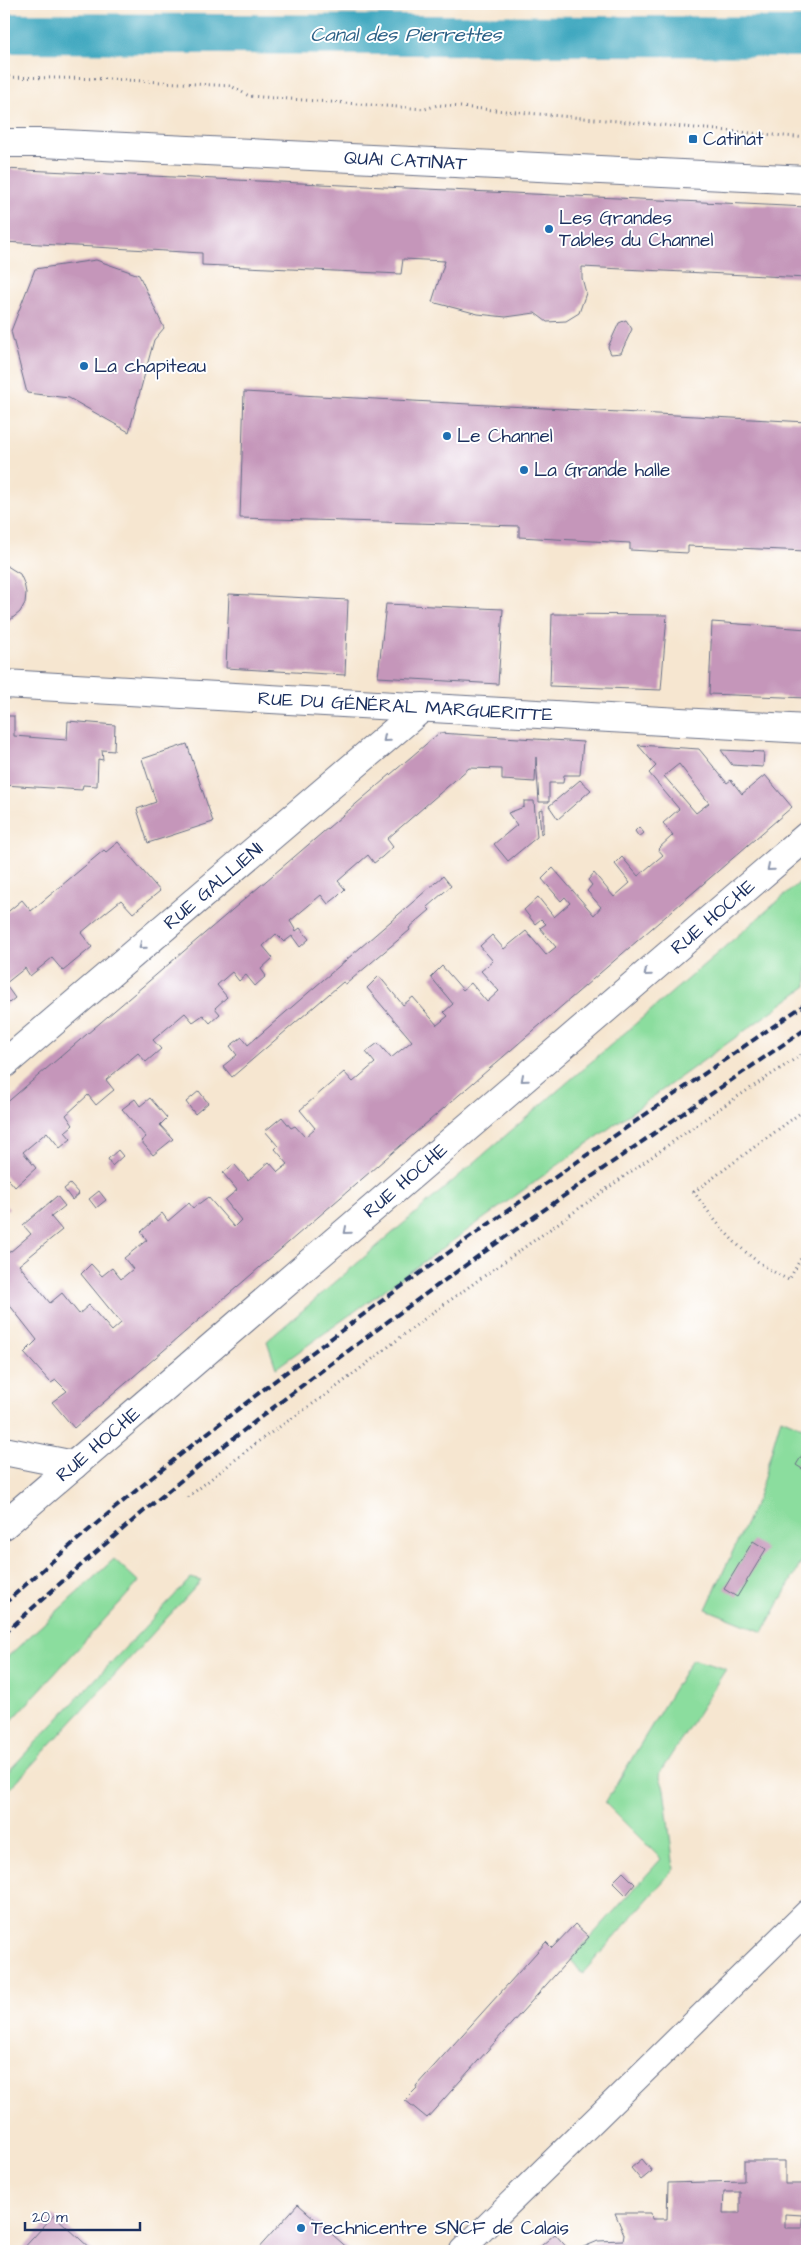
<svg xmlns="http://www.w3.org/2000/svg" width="811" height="2255" font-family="'Architects Daughter',sans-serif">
<rect width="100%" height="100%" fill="#fff"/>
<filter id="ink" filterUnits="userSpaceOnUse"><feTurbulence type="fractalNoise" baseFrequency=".02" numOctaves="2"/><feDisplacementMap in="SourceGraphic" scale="10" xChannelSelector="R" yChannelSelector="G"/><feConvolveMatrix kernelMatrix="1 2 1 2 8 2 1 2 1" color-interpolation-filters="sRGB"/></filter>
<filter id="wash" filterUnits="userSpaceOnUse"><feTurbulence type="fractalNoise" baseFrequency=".0096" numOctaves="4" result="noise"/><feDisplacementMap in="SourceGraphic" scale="20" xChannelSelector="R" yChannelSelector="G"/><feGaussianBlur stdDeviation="1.12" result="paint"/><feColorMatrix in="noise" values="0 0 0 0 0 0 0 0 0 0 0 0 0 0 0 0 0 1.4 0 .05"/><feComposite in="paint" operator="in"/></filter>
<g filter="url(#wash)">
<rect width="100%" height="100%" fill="#f6e6d0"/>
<path fill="#8bdd9e" stroke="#53867e" d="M807,876v110l-531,382 -9,-27z
M781,1418l26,11v123l-44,80 -57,-23 52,-112z
M114,1559l25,23 -135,147v-69z
M191,1578l10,3 -197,214v-19z
M692,1659l34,10 -67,105 5,15 10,80 -92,105 -11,-15 90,-100 -56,-56z"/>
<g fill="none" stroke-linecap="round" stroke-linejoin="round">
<path stroke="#40a8c0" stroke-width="40" d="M4,33l803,4"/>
</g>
<g id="blocks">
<path fill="#c596ba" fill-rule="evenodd" d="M4,169l803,38v71l-225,-11v11l4,15 -7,20 -13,8 -19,1 -12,-9 -29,4 -28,-3 -46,-12 13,-41 -42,-2 -2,15 -199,-9v-12l-198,-11z
M96,260l43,15 25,53 -10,12 -25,92 -60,-34 -42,-5 -16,-62 24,-62z
M626,320l6,9 -11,24 -10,1 -3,-7 11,-24z
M244,392l563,30v129l-119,-5v7l-58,-3v-7l-111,-6v-11l-279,-8z
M4,564l16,10 4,9 2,10 -1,10 -5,9 -16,13z
M229,594l119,6 -3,75 -119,-7z
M386,604l117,5 -5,75 -120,-7z
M552,614l115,1 -6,75 -111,-4z
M712,622l95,7v69l-98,-4z
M4,716h10v20l26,2 27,2 1,-19 47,4 -1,26 -12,-1 1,10 -5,-1 -1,27 -14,-1 -1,5 -78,-5z
M439,733l144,9 -3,33h-16l-1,8h-14v19h-10l-3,-45 -1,25 -33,-2v-11l-33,-1 -82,71 6,8 -11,10 -8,6 -6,-8 -30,26 7,8 -8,8 -9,7 -7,-9 -31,26 6,10 4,-3 9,11 -9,8 -8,-11 -8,6 -8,-8 -13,12 10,12 -12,11 5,7 -11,10 -9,-11 -7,6 -7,-9 -15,13 10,12 -12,11 5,6 -10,9 -7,-8 -10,7 -8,-9 -32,27 8,9 -15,13 -8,-9 -32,27 8,10 -5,4 -13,11 -8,-10 -22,20 7,10 -8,7 6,7 -11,9 -13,-16 -24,20 13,16 -21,19 -11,-13v-69z
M187,744l26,78 -65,21 -11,-34 19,-7 -14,-43z
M638,745l61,4 28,34 4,-3 11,14 23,-19 27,32 -718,621 -22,-26 15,-11 -11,-11 -5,3 -27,-30 13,-13 -33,-42v-46h6l21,-18 -8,-9 34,-29 8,10 -14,11 11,13 -43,35 31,38 12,-10 17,21 10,-9 23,26 9,-8 -40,-49 10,-10 11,12 10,-8 9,11 12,-10 -9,-11 23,-18 -6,-8 21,-19 6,8 21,-18 4,5 15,-11 26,30 7,-7 -16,-20 12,-10 -14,-17 11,-9 14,16 21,-18 9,10 10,-8 -13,-15 3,-3 -13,-15 17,-14 9,11 4,-2 10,11 10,-9 -15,-18 44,-38 9,10 22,-19 -9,-11 12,-9 13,15 21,-17 -45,-53 12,-12 24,29 10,-8 24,28 11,-9 -4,-4 9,-8 -22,-27 11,-11 21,24 8,-7 16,19 12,-11 -18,-20 12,-10 -13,-15 12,-11 12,14 22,-18 20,24 10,-8 -16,-19 6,-4 -5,-5 -6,5 -11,-14 14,-13 16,20 16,-14 -5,-6 -4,4 -19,-22 11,-11 41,47 7,-8 -14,-16 5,-6 -4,-5 6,-7 20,24 16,-14 -15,-19 7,-7 16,19 25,-21 -5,-6 15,-14 -10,-12 16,-14 -30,-36 7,-7zM679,764l30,39 -13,10 -32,-37z
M721,750l43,2 -1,15 -31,-2z
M580,780l11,10 -33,29 -9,-13z
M524,801h10l3,36 -29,24 -14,-17 23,-19 -9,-12 16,-6z
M543,809v23l-2,2 -2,-24z
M639,827l5,6 -5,4 -4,-6z
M118,842l42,49 -27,22 -12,-13 -21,17 -19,16 11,14 -29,24 -11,-13 -22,18 -5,-8 -20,16 10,14 -11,9v-92l18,-15 9,11 73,-61 2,2z
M443,876l8,10 -24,21 3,3 -21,18 1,2 -64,54 -3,-2 -111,95 -9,-11 14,-11 -7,-9 12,-9 6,8z
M199,1091l9,12 -13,11 -9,-12z
M150,1098l17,20 -7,7 13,14 -20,16 -12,-14 5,-4 -24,-28 13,-10 5,7z
M118,1150l5,6 -11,10 -4,-7z
M70,1184l9,10 -7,6 -8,-11z
M99,1191l7,9 -10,8 -7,-9z
M4,1203l5,6 -5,4z
M4,1383h3l-2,14h-1z
M807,1447v25l-11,-7z
M753,1541l13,8 -29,48 -13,-8z
M623,1872l12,12 -9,11 -13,-13z
M575,1924l14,13 -162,181 -22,-18 12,-12 -1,-2 130,-144 6,6z
M642,2159l10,12 -11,9 -10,-12z
M744,2161h41v23h22v67h-233l24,-10 25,-1 1,-6 -9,-21h36l1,6h15l1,-36 76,-2zM724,2192h16v21h-17zM785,2214l17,1v13h-17z
M298,2204l53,47h-95z
M54,2215l39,36h-72z
M555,2234l15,17h-35z"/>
</g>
</g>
<g filter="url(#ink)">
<use href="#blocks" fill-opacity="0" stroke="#686f86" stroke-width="1"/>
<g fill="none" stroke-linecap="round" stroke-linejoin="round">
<g stroke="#686f86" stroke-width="26">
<path id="service" d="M462,2250l345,-338"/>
</g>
<g stroke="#686f86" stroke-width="30">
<g id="minor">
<path id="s1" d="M4,143h38l765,37"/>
<path id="s2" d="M4,684l803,45"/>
<path id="s3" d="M4,1064l419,-357"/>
<path d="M4,1451l70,14"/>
</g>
</g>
<g stroke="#686f86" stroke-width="30">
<g id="tertiary">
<path id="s4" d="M4,1525l803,-689"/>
</g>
</g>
<path stroke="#686f86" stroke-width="3" stroke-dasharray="1 4" stroke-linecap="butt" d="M4,77l105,2 122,7 18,10 176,13 13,-4 369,33
M807,1108l-113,84c28,40 52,67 95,88l18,-33
M188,1497l71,-56 71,-49 102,-79 287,-204 88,-58"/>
<use href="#service" stroke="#fff" stroke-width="24"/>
<use href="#minor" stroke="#fff" stroke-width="28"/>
<use href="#tertiary" stroke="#fff" stroke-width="28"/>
<path stroke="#1b2f5e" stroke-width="4" stroke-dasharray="8 4" stroke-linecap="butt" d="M4,1604c249,-224 528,-411 803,-601
M4,1634c93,-85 190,-167 291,-243 166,-127 340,-244 512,-363"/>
</g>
<defs><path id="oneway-chevron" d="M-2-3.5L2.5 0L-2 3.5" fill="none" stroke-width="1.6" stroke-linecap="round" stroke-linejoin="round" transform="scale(1.25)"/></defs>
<g stroke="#8d97ae">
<use href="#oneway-chevron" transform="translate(386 739) rotate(140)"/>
<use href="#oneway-chevron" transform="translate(770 868) rotate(139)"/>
<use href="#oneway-chevron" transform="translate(142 946) rotate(140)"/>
<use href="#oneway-chevron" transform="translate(647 973) rotate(139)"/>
<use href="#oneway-chevron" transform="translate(524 1079) rotate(139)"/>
<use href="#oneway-chevron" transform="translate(347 1231) rotate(139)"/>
</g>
</g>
<g fill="#1f6fb2" stroke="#fff" stroke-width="2">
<rect x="688" y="134" width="10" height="10" rx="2.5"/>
<circle cx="549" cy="229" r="5"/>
<circle cx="84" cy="366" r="5"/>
<circle cx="447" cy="436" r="5"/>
<circle cx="524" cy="470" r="5"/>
<circle cx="301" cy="2228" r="5"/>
</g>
<g text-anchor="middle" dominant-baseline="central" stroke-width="4" stroke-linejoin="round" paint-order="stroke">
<g font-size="19" fill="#1b2f5e" stroke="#fff" text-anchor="start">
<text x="703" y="139">Catinat</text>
<text x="559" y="218">Les Grandes<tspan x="559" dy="22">Tables du Channel</tspan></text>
<text x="94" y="366">La chapiteau</text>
<text x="457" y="436">Le Channel</text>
<text x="534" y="470">La Grande halle</text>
<text x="311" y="2228">Technicentre SNCF de Calais</text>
</g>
<g font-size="19" fill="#1b2f5e" stroke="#fff">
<text stroke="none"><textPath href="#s1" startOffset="402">QUAI CATINAT</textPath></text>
<text stroke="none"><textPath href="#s2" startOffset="402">RUE DU GÉNÉRAL MARGUERITTE</textPath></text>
<text stroke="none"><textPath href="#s3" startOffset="275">RUE GALLIENI</textPath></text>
<text stroke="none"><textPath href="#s4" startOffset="934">RUE HOCHE</textPath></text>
<text stroke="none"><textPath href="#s4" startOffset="529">RUE HOCHE</textPath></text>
<text stroke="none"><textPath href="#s4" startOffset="124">RUE HOCHE</textPath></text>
</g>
<g font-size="20" font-style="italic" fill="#2a5f85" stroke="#fff">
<text x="406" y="35">Canal des Pierrettes</text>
</g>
</g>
<rect width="811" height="2255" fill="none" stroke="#fff" stroke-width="20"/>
<path d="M25 2222v8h115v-8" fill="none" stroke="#1b2f5e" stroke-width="2.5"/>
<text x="32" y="2222" font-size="15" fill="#1b2f5e" stroke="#ffffff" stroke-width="4" paint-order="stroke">20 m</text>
</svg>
